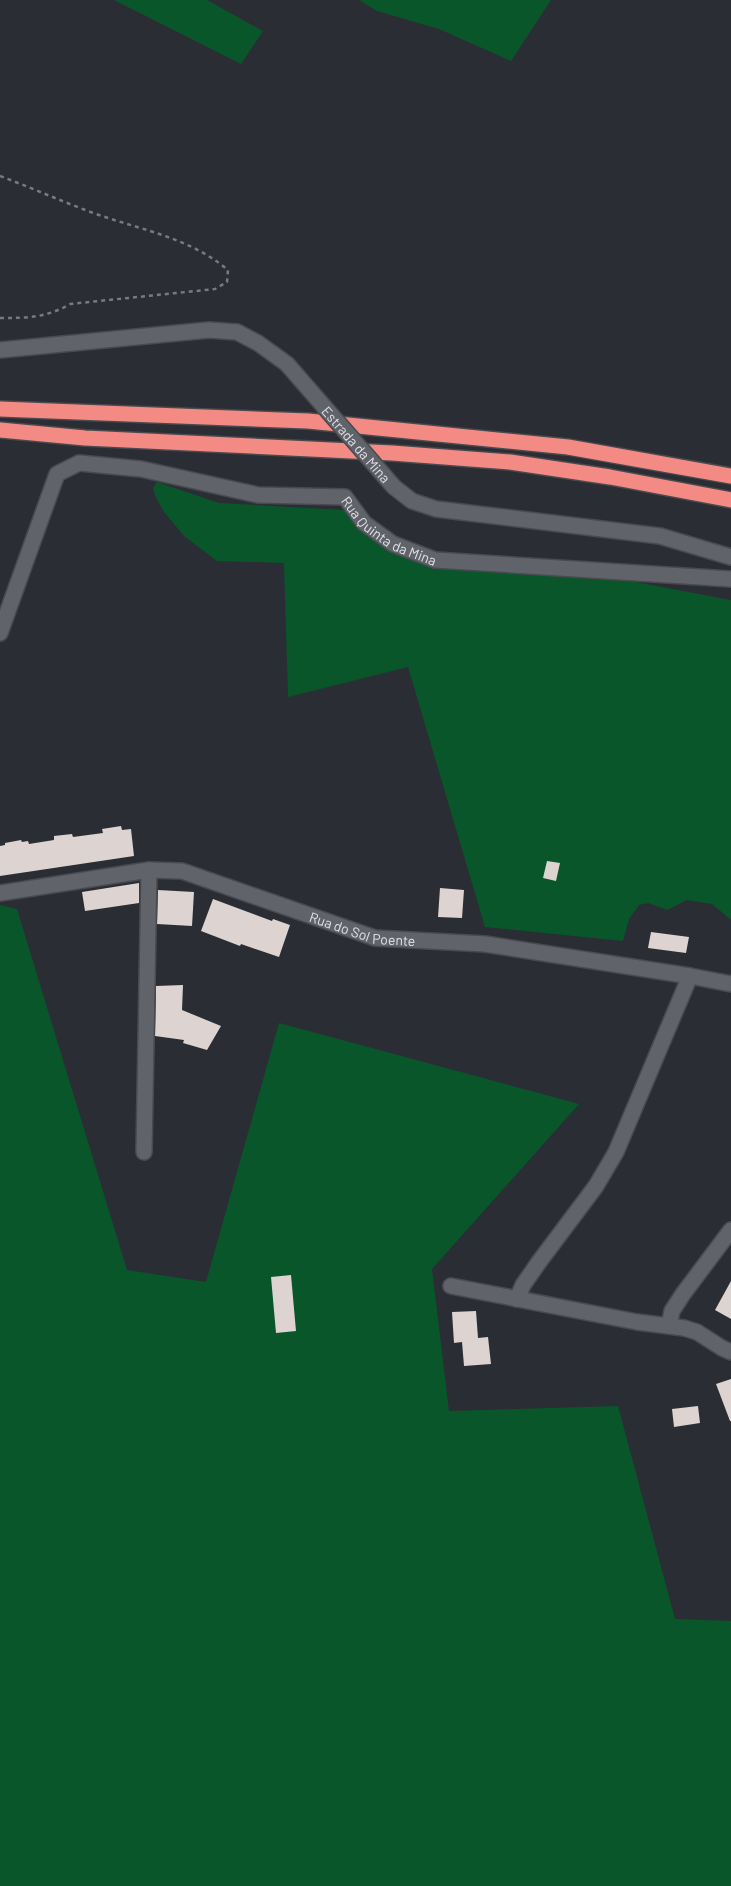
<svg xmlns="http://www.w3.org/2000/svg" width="731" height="1886" font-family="Barlow,sans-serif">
<rect width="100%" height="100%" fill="#2a2d33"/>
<path fill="#0a562b" d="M114,0h93l56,31 -22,33z
M359,0h192l-40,61 -72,-32 -62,-18z
M157,482l62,21 126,7 12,17 31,23 29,12 30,7 151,6 133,25v320l-19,-16 -25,-4 -20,10 -19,-7 -9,2 -10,14 -6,22 -138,-14 -77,-260 -120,30 -4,-134 -67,-2 -33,-25 -20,-24 -9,-16 -2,-8z
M0,905l17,4 110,361 79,12 73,-259 300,81 -147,165 17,142 169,-5 57,213 56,2v265h-731z"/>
<path fill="#ddd3d1" d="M121,826l1,4 9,-1 3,27 -134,20v-30l5,-1v-2l16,-3 1,2 6,-1 1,3 25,-4v-4l18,-2 1,3 30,-4 -1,-4z
M547,861l13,2 -4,18 -13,-3z
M139,883v20l-54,8 -3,-19z
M440,888l24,2 -2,28 -24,-1z
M158,890l36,2 -2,34 -35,-2z
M213,899l59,22 1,-2 17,6 -11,32 -38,-13 -1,2 -39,-15z
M651,932l38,5 -3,16 -38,-5z
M183,985l-1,25 39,16 -14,24 -24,-7 1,-3 -29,-4 1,-50z
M291,1275l5,56 -20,2 -5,-56z
M731,1281v38l-16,-9z
M476,1311l2,27 10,-1 3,27 -27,2 -2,-24 -8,1 -2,-31z
M731,1379v42h-1l-14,-37z
M698,1406l2,17 -26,4 -2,-18z"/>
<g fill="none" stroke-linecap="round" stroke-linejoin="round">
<g stroke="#494a4f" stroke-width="18">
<g id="minor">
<path d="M0,350l209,-20 28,2 21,11 29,21"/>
<path d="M394,487l18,14 24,8 224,27 71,21"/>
<path id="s1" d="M0,633l57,-159 22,-11 62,6 117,26 87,2 19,26 29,21 42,16 296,19"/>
<path id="s2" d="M0,893l149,-23 33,1 193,67 110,6 205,32 41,8"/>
<path d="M144,1152l5,-282"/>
<path d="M451,1286l186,36 47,6 13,4 25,16 9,4"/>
<path d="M517,1299l6,-14 16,-23 57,-76 20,-34 74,-176"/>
<path d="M669,1326l3,-15 11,-17 48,-64"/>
</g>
</g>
<g stroke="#494a4f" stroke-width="18">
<path id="highway" d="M0,409l308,12 260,26 163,29
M0,430l85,8 307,15 118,9 100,15 121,23"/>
</g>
<path stroke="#777a7f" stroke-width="2.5" stroke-dasharray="4 4" stroke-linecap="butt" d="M0,176c32,12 63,26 96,38 46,16 94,24 132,56l-1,12 -12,7 -145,15c-24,14 -43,14 -70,14"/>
<use href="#minor" stroke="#61636a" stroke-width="15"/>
<use href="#highway" stroke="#f38a83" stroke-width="15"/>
<g stroke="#494a4f" stroke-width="18" stroke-linecap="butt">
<g id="minor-bridge">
<path id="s3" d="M287,364l107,123"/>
</g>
</g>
<use href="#minor-bridge" stroke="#61636a" stroke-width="15"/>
</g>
<g text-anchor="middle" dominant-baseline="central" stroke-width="5" stroke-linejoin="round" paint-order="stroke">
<g font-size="14" fill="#e1e2e7" stroke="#212329">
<text stroke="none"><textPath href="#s3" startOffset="106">Estrada da Mina</textPath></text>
<text stroke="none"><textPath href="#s1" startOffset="520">Rua Quinta da Mina</textPath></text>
<text stroke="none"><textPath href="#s2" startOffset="374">Rua do Sol Poente</textPath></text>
</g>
</g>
</svg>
